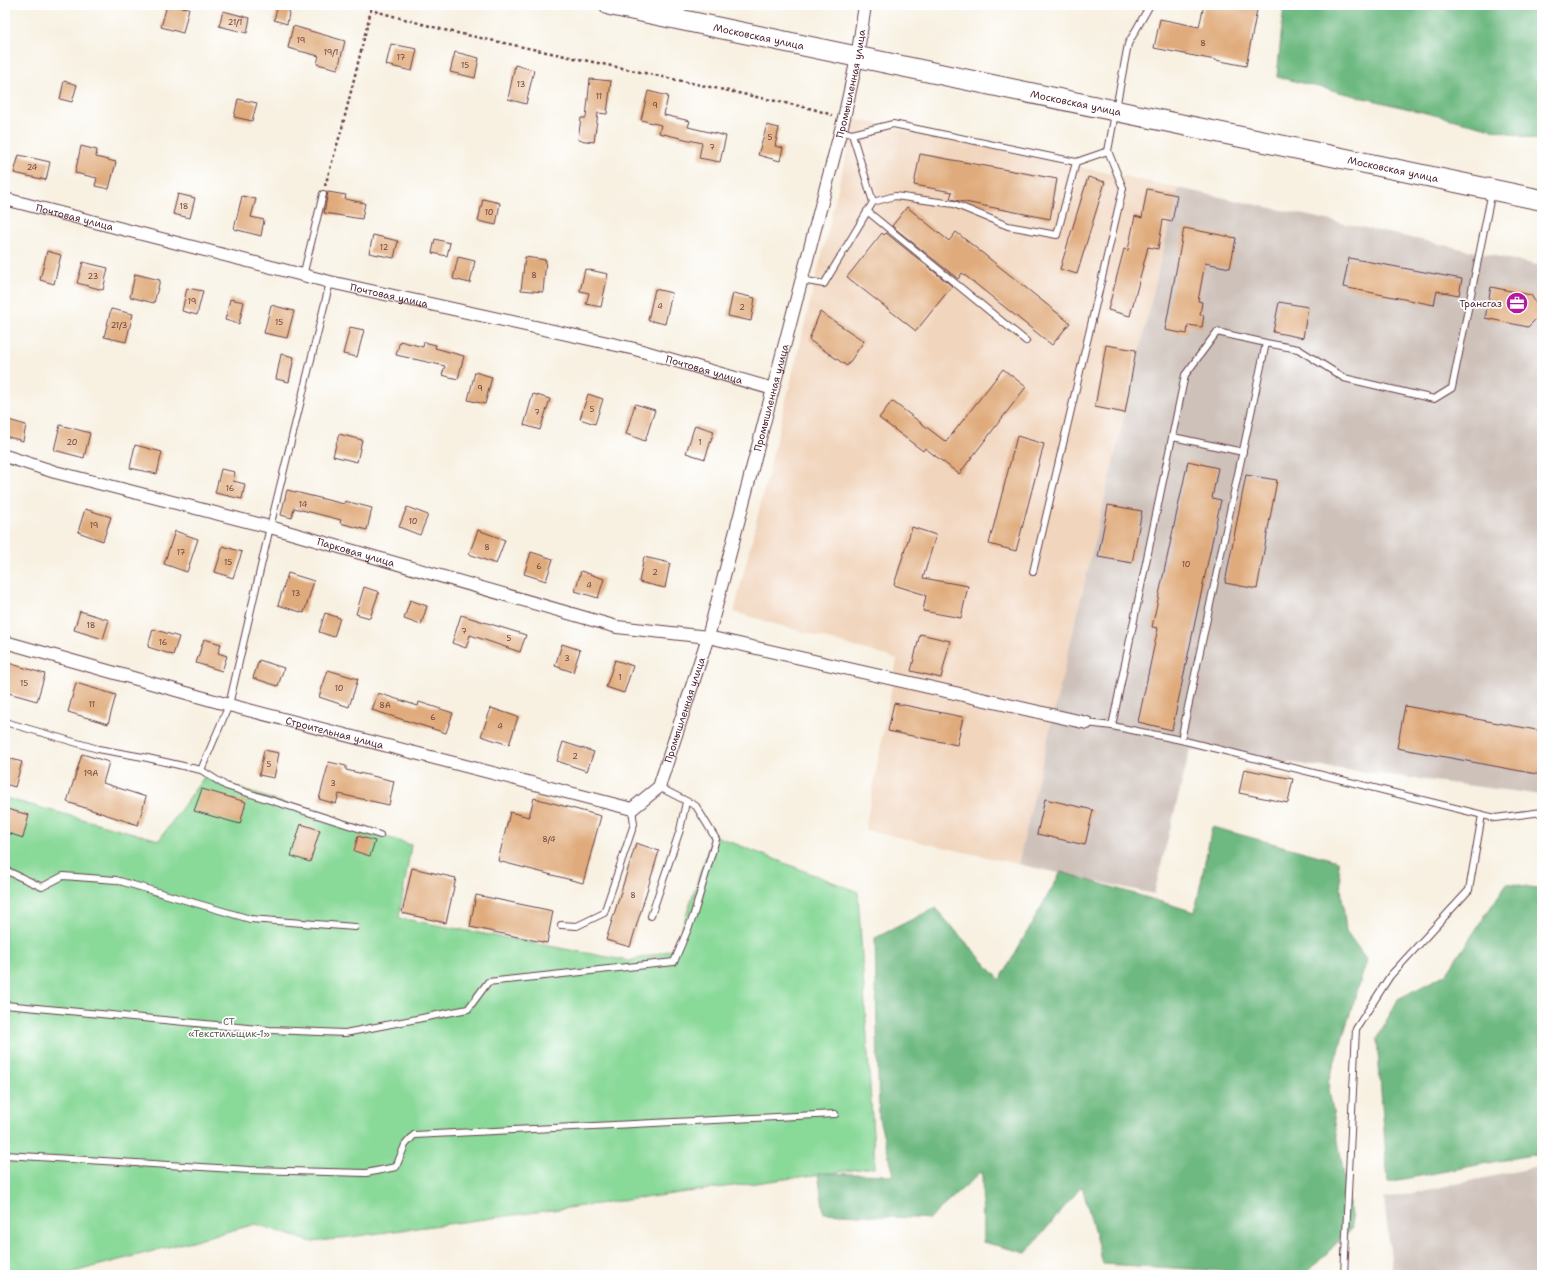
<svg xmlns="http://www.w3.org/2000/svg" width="1547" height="1280" font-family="'Shantell Sans',sans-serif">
<rect width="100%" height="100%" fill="#fff"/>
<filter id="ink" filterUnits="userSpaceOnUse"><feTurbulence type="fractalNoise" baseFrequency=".025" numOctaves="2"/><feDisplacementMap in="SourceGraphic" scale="8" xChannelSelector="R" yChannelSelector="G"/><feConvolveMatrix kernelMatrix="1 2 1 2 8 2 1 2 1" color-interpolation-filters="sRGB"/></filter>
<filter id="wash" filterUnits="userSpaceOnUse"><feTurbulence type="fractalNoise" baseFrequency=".012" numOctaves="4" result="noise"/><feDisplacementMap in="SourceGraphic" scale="16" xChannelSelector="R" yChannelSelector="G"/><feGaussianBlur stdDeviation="0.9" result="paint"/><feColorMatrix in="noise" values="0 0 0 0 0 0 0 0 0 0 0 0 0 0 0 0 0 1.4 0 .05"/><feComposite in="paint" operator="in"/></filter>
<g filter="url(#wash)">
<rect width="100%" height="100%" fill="#f8f1e2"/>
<path fill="#f1d5bd" d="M855,119l323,69 -160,676 -153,-34 32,-171 -163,-47z"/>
<path fill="#cec1ba" d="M1178,188l364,78v529l-352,-45 -36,144 -136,-30z
M1542,1166v109h-149l-9,-76z"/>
<path fill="#89d999" stroke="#6a7c62" d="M204,777l207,68 -12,73 230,43 46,-12 38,-114 145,57 17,275 -563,75 -56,-18 -194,51h-57v-477l154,42z"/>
<path fill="#6eb981" stroke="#5c6c56" d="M1284,5h258v136l-265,-64z
M1212,827l126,34 8,70 21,29 -39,123 25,144 -48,48h-11l-191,-11 -21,-78 -56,67 -43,-11 -1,-71 -53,48 -105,-6 -6,-40 76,2 -15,-56 -4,-181 60,-30 65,72 61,-108 134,40z
M1507,883l35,6v268l-11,-2 -143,27 -11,-142 21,-41 48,-25z"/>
<g id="blocks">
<path fill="#e0ab7b" d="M167,5l22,3 -6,25 -22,-6z
M278,5l12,3 -3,16 -13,-4z
M1204,5h54l-12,61 -92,-18 6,-29 39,8z
M223,11l27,7 -3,15 -28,-7z
M293,26l52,15 -7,28 -21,-5 2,-8 -31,-8z
M391,44l26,5 -5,22 -26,-6z
M455,52l24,6 -4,20 -25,-6z
M515,65l19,5 -8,34 -18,-5z
M590,79l21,2 -4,33 -9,-1 -4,29 -16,-2 3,-22h5z
M64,81l13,4 -5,17 -12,-3z
M648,91l20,5 -4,19 26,6 -2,6 38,9 -6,26 -21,-4 3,-15 -43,-10 2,-8 -20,-5z
M238,99l19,4 -5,18 -18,-4z
M767,125l12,3 -4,18 8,2 -3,13 -22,-6z
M81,146l16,4 -1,7 20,5 -7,27 -14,-3 2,-8 -22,-5z
M920,154l137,25 -7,40 -100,-20 2,-7 -38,-7z
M19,155l31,7 -4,18 -32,-7z
M1088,177l17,5 -28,92 -17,-5z
M1147,189l30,6 -5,27 -9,-2 -5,29 -10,-2 -18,69 -22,-6 16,-61 4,1 7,-34 7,2z
M328,192l18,3 -1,4 20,4 -3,16 -38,-6z
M178,194l17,4 -5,20 -17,-4z
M242,196l14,3 -5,18 13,3 -3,16 -27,-7z
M483,199l17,4 -4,22 -18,-4z
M907,207l42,34 7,-9 114,91 -18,22 -90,-72 -4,6 -66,-53z
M1184,228l52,10 -6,30 -25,-5 -7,38 4,1 -2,13h4l-2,12 -14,-2 -1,9 -22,-4z
M882,233l2,2 2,-2 66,53 -36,45 -69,-54z
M373,235l25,6 -4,17 -25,-5z
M435,239l15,4 -3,13 -15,-3z
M47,251l14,4 -7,29 -14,-4z
M458,257l17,4 -5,22 -17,-4z
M525,257l21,3 -3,32 -22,-2z
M1349,258l113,21 -3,16 -22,-4 -3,14 -91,-18z
M83,262l25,6 -5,22 -26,-7z
M585,269l23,5 -7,33 -15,-3 3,-11 -9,-2z
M135,274l25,6 -6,23 -24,-6z
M1491,287l40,8 11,18 -14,14 -43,-9z
M187,288l16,3 -6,24 -15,-4z
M655,289l17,4 -7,31 -17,-4z
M733,293l22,5 -4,23 -23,-5z
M230,299l14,3 -5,22 -14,-4z
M1279,302l29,5 -5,31 -30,-6z
M271,305l23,6 -7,27 -23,-5z
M111,309l22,5 -7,28 -22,-5z
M820,312l44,29 -17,25 -38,-26z
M350,327l14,3 -7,27 -14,-3z
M400,341l23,6 1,-5 12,3 -1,3 29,8 -6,23 -16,-4 3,-9 -49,-11z
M1106,345l30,5 -11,63 -30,-6z
M281,354l13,3 -5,25 -13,-3z
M1003,369l23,18 -67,87 -34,-26 -2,3 -44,-33 13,-17 54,41z
M475,372l17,5 -7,27 -17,-4z
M533,394l17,5 -10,31 -16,-5z
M588,394l15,5 -8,25 -15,-5z
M635,404l20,6 -10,31 -19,-7z
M5,419l21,6 -3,16 -18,-5z
M60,425l30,8 -6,25 -30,-8z
M695,425l19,6 -9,28 -19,-6z
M339,434l23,6 -5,22 -24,-6z
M1017,436l27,8 -28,107 -27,-7z
M135,445l27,7 -5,22 -27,-6z
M1188,461l30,7 -6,30 9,2 -49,230 -34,-8 20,-94 -6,-1z
M221,469l14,3 -2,9 12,3 -3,15 -27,-6z
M1246,475l31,5 -20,109 -32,-6z
M287,490l57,14 1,-3 27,7 -5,22 -27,-7 1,-3 -47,-12 -2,10 -11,-3z
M1108,505l34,6 -10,52 -34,-6z
M407,507l21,8 -8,20 -21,-8z
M85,509l26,8 -8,24 -25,-9z
M912,527l24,8 -13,43 45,8 -7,32 -38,-7 3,-16 -32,-10z
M478,530l27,10 -9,24 -27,-10z
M175,531l23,8 -11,33 -23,-8z
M223,546l19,6 -9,26 -18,-6z
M531,552l22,7 -7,22 -22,-7z
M644,557l26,6 -5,25 -26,-6z
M581,571l23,8 -6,19 -23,-7z
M288,573l26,8 -10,32 -26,-8z
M364,587l15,5 -9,26 -14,-4z
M410,600l17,6 -6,19 -17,-6z
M80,611l29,9 -6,19 -29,-9z
M325,613l15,5 -6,19 -15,-5z
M461,615l65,20 -6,17 -50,-17 -4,13 -14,-5z
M153,629l26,8 -6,18 -25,-8z
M920,634l30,7 -9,37 -30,-7z
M204,639l17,5 -3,9 9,3 -5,15 -26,-8z
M562,644l18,6 -7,22 -18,-6z
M259,660l25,8 -6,18 -25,-8z
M615,660l18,6 -9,27 -18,-6z
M5,662l40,12 -8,27 -32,-9z
M328,670l30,9 -9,28 -30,-10z
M76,683l40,12 -8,29 -40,-12z
M378,693l40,13 1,-4 34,11 -7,20 -74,-23z
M894,703l69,14 -6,28 -69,-14z
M1405,706l137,25v44l-145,-27z
M491,708l27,9 -9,28 -28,-9z
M563,742l31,10 -7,19 -30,-10z
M264,750l15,3 -5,25 -15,-3z
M82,754l27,8 -6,21 43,14 -8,28 -71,-23z
M5,757l17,5 -7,25 -10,-3z
M329,762l17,4v4l48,11 -5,24 -50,-11 -3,10 -17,-5z
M1244,769l49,10 -5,24 -49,-10z
M202,789l44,13 -6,22 -46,-13z
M534,798l67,18 -18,67 -85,-22 12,-49 19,5z
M1045,799l48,11 -8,35 -48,-11z
M7,809l22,6 -6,23 -18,-6z
M301,824l19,6 -10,32 -19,-6z
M358,836l17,5 -5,15 -16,-5z
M636,843l23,8 -29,96 -24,-7z
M412,868l44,10 -10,45 -44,-10z
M476,895l77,16 -6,32 -77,-16z"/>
</g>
</g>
<g filter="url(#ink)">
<use href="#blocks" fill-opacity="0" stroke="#643e46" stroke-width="1"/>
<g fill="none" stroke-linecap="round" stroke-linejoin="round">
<g stroke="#643e46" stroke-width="8">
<path id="service" d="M840,131l12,3 41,-10 183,38 32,-11 20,-107 22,-39
M852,134l21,68 22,-6 59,8 54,22 49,9 19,-73
M867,211l159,130
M303,276l20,-82
M801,280l23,4 49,-82
M1173,437l70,15
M1033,572l90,-384 -15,-37
M5,722l93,27 45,8 58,13 25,16 154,49
M1087,723l25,3 69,14 314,78 47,-6
M1112,726l73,-351 32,-43 49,11
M1181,740l85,-397 32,6 46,29 90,21 18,-11 40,-197
M201,770l28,-65 41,-178 60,-245
M5,870l37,17 21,-11 53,4 134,39 105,8
M651,916l29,-86 6,-28
M561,925l16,1 27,-13 30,-89 -2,-15
M5,1005l265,25 75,3 123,-24 20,-27 186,-20 19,-45 23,-78 -20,-33 -37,-19
M5,1155l245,15 116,3 30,-6 9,-22 9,-10 421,-21
M1344,1275l12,-246 34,-53 79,-86 13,-75"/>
</g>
<g stroke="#643e46" stroke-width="14">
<g id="minor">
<path id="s1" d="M5,199l325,83 305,67 138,40"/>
<path id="s2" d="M5,456l50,16 215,55 347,100 91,10 379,86"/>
<path id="s3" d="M5,642l224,63 403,104 27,-22 49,-150 136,-519 13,-60 8,-53"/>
</g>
</g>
<g stroke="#643e46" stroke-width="22">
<g id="trunk">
<path id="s4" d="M610,5l932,195"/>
</g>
</g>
<path stroke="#643e46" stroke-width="2.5" stroke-dasharray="3 3" stroke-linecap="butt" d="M325,186l17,-58 29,-118 77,21 365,78 19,6"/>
<use href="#service" stroke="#fff" stroke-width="6"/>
<use href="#minor" stroke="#fff" stroke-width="12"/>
<use href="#trunk" stroke="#fff" stroke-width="20"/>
</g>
</g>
<defs>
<g id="office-disc" transform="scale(1.15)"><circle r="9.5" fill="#b5179e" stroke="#fff"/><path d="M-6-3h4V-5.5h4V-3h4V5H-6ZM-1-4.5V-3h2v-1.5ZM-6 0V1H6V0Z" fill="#fff"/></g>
</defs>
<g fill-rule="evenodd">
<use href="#office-disc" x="1517" y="303"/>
</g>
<g text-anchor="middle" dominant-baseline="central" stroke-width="3.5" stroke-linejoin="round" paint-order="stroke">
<g font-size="8" fill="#70423f">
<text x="235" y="22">21/1</text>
<text x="301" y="40">19</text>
<text x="1203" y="43">8</text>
<text x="331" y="52">19/1</text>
<text x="401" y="57">17</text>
<text x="465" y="65">15</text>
<text x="521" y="84">13</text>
<text x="599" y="96">11</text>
<text x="655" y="105">9</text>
<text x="770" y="137">5</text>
<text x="712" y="147">7</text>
<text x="32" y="167">24</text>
<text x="184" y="206">18</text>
<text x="489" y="212">10</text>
<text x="384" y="247">12</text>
<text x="534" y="275">8</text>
<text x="93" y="276">23</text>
<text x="192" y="301">19</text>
<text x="660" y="306">4</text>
<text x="742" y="307">2</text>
<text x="279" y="322">15</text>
<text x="119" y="325">21/3</text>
<text x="480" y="388">9</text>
<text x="592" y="409">5</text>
<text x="537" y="412">7</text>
<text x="72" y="442">20</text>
<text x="700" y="442">1</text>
<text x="230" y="488">16</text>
<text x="303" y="504">14</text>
<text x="413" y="521">10</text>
<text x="94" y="525">19</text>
<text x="487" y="547">8</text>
<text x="181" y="552">17</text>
<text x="228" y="562">15</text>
<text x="1186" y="564">10</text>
<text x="539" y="566">6</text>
<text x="655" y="572">2</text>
<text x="589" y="585">4</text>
<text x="296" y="593">13</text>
<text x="91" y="625">18</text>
<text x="464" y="631">7</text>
<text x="509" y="638">5</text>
<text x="163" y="642">16</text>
<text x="567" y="658">3</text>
<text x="620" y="677">1</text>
<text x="24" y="683">15</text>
<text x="339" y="688">10</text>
<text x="92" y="704">11</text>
<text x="385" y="705">8А</text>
<text x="433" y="717">6</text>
<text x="500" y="726">4</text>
<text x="575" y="756">2</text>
<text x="269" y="764">5</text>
<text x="91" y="773">19А</text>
<text x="333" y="783">3</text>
<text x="549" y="839">8/4</text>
<text x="633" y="895">8</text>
</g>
<g font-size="10" fill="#4a1f2b" stroke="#fff">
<text stroke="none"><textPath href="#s4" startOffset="152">Московская улица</textPath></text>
<text stroke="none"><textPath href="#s3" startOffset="1413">Промышленная улица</textPath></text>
<text stroke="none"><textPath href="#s4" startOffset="476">Московская улица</textPath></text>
<text stroke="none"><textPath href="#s4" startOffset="800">Московская улица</textPath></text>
<text stroke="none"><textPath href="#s1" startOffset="72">Почтовая улица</textPath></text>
<text stroke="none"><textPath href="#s1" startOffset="396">Почтовая улица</textPath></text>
<text stroke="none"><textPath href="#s1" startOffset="720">Почтовая улица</textPath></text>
<text stroke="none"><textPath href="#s3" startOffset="1089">Промышленная улица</textPath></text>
<text stroke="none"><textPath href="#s2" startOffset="364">Парковая улица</textPath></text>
<text stroke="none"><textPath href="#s3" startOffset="765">Промышленная улица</textPath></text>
<text stroke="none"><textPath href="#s3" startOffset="342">Строительная улица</textPath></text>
</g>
<g font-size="10" fill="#4a1f2b" stroke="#fff" text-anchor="end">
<text x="1502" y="303">Трансгаз</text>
</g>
<g font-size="10" fill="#5d574c" stroke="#fff">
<text x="229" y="1021">СТ<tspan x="229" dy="12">«Текстильщик-1»</tspan></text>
</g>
</g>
<rect width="1547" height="1280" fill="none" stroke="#fff" stroke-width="20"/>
</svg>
